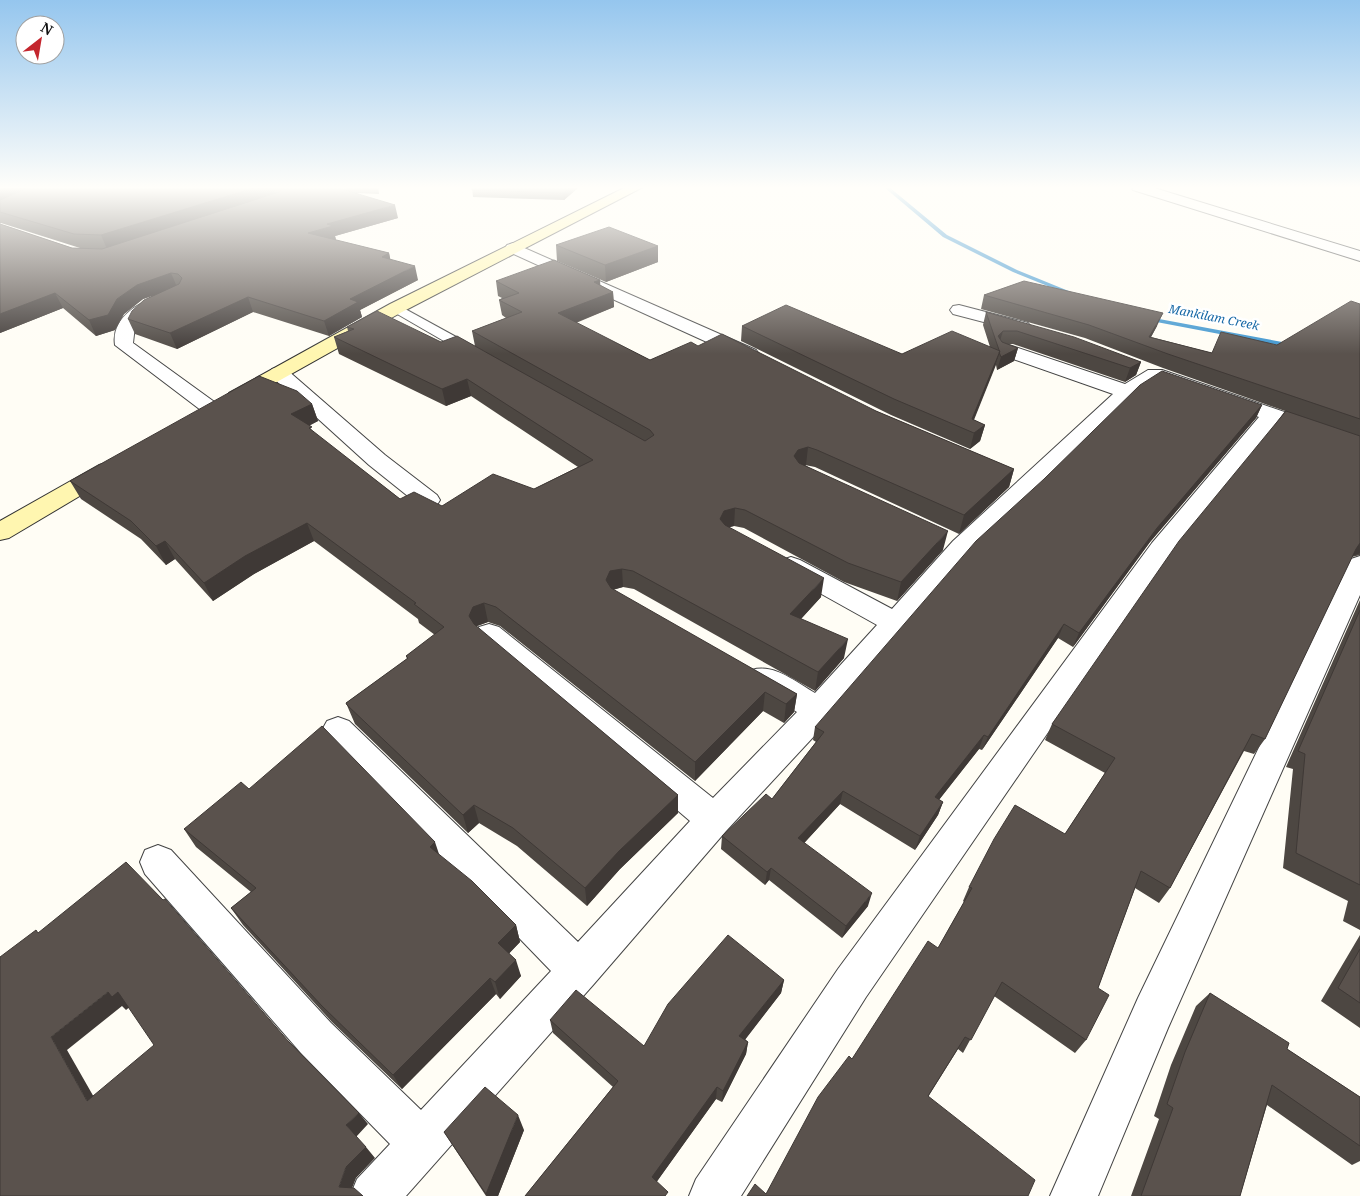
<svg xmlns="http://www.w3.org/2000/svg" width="1360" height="1196" font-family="'Noto Serif',serif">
<rect width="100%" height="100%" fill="#fffdf5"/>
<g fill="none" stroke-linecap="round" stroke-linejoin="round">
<path fill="#3f96cf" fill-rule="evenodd" d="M884,187h5l58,48 70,35 59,24 -6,1 -57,-23 -70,-35z
M1143,316l150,28 4,2 -4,2 -147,-28 -4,-2z"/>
<g stroke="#444" stroke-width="2">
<path id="lane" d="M396,304l82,45 2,3 -7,4 -5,-1 -76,-44 -2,-3 2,-3z"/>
</g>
<g stroke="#444" stroke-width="2">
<path id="street" d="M293,187h67l-7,4 -54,1 -5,-1z
M1131,187h20l209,64v10l-227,-71z
M513,243l243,107 3,4 -3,4h-14l-235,-107 -2,-3 2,-3z
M160,297l6,1 3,4 -34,24 -2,17 87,63 4,4 -4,4 -7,2 -7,-2 -91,-69c-4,-26 22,-43 45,-48z
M959,305l69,18 3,4 -3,4 -6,1 -69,-18 -3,-4 3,-4z
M1006,344l119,40 23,-14h14l198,68v14l-83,-29 -107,132 -304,442 -125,199h-52l7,-17 142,-210 314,-426 107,-126 -102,-36 -23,15 -163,157 -141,166 -104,112 -133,154 -187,211h-56l7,-17 33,-35 -89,-91 -156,-179 -5,-12 5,-12 13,-5 13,5 160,173 90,87 130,-139 -224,-232 -5,-9 5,-9 11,-4 11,4 229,221 112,-121 -211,-180 -4,-7 4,-7 10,-3 10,3 214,171 84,-86 -45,-26 -4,-8 4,-8c22,-7 45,13 63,23l62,-68 -95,-53 -4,-6 4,-6 9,-3 9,3 92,49 61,-68 160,-147 -114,-40 -3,-4 3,-4z
M279,367l7,2 99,86 52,40 3,5 -3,5 -9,2 -9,-2 -50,-40 -97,-88 -3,-4 3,-4z
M1360,556v39l-192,433 -70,168h-48l88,-198 209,-433 4,-6z"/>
</g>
<g stroke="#333" stroke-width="2">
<path id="secondary" d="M626,187h17l-241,125 -159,89 -7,2 -7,-2 -3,-4 3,-4 161,-89z
M107,463l8,2 4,5 -4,5 -106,63 -9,2v-19l99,-56z"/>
</g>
<use href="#lane" fill="#fff" fill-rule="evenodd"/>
<use href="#street" fill="#fff" fill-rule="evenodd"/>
<use href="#secondary" fill="#fff6b0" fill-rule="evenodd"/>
</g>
<path fill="#4d4742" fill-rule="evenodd" d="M0,187h337v1l7,2 -1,-3h35l1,7 -23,-1 42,25 -63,18 1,4 53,13 1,6 28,21 -58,30 2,7 -33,19 -76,-24 -76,37 -42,-15 -7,-15 24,-23 -9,3 -19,15 -9,16 -19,6 -33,-28 -63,25zM1,223l79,25h-8l-72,-24z
M472,187h107l-15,13 -91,-3z
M556,245l102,1v16l-52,20 -49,-21z
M600,280v5l13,7 1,15 -38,16 74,37 48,-14 178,65 138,58 -5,18 -50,47 -144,-67 -10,-2 138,85 -46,51 -53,-19 -100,-54 -10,-2 -5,1 92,70 -20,22 43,39 -29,33 -181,-102 -11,-2 -10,3 184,104 -3,18 -10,11 -21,-12 -68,70 -195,-155 -12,-4 -11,4v1l201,168v18l-58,56 -33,37 -70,-60 -38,-23 -11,10 -113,-109 -9,-21 61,-44 -1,-3 29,-21 -16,-12 -1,-4 -104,-78 -60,33 -41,27 -38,-42 -9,6 -25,-26 -60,-40 -11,-18 242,-77 6,17 -9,5 4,6 87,67 42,7 92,-17 44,-22 -107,-71 -25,10 -107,-52 -5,-17 14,-6 -1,-4 94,15 34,4 -3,-15 34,-13 -4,-3 -3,-15 3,-2 -4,-2 -2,-15z
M984,295l173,31 -6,11 61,16 65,-8 83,-41v251l-8,2 -87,182 -11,15 -10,-3 -74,137 -11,15 -24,-15 -37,100 -12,52 -11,13 -81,-57 -31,57 -5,-4 -30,48 -162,97 86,-135 86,-111 26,-46 -1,-1 6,-14 96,-53 40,-61 -60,-33 7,-16 233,-313 -122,-43 -78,-30 -104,-29z
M986,312l155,50 -5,13 -11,7 -112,-38h-6l11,4 -4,13 -17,9 -1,-5 -22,55 11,5 -5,16 -10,8 -79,-34 -150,-74 1,-15 160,28 88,-7 -7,-22z
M1262,405l-6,13 -106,124 -77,105 -15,-9 -76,112 -3,-1 -40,51 4,2 -5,13 -23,35 -75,-46 -36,39 64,63 -26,32 -73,-58 -4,5 -44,-36 1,-13 50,-37 44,-57 -3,-2 2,-13z
M1360,600v330l-17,-9 5,-20 -65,-33 10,-99 -7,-2z
M249,789l190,66 77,70 4,17 -11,11 12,23 -21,23 -4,-5 -94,95 -70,-67 -89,-97 -12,-17 20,-16 -55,-45 -12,-18z
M1360,935v93l-39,-27z
M784,980l-3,13 -36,46 3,3 -2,12 -24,48 -6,-3 -59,82 -132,15 88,-109 -60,-54 -3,-13 94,26z
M1210,993l77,56 73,48v64l-8,4 -85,-60 -27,91h-109l28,-77 -5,-3 17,-51 25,-59z
M524,1130l-26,66h-12l-33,-50 -9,-14z"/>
<path fill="#3f3936" d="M6,187h33l-39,18v-16z
M257,187h17l2,7 -169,55 -6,-14z
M570,187h9l-15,13 -1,-7z
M395,205l3,13 -63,18 1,4 -28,-7 19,-9z
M658,246v16l-52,20 -1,-17z
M389,253l3,14 -10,-10z
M415,266l3,14 -58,30 2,7 -33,19 -5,-15 26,-22z
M171,273l6,14 -34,12 -19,15 -9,16 -19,6 -7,-16 48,-35z
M600,280l1,16 -7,-14z
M613,292l1,15 -55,22 -1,-16z
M55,293l8,15 -63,25v-19z
M248,297l5,15 -76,37 -7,-16z
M1163,313l-6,13 -11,20 3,-9z
M1003,331l-4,13 -1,-8z
M1018,348l-4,13 -17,9 4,-13z
M1000,351l-5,15 -26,65 3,-12z
M1141,362l-5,13 -11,7 5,-14z
M467,379l4,17 -25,10 -4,-17z
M312,404l6,17 -21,10 -6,-17z
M1262,405l-6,13 -106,124 -77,105 6,-14 78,-105z
M985,425l-5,16 -10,8 4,-16z
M808,447l-2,18 -9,3 -3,-12 4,-6z
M1014,469l-5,18 -50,47 5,-19z
M735,508l-1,18 -11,3 -3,-10 4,-8z
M307,523l7,18 -60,33 -41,27 -9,-18 41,-27z
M948,531l-5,19 -46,51 4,-19z
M165,541l10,18 -9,6 -10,-19z
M1360,543v10l-10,4z
M622,569l1,18 -12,3 -5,-10 4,-9z
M824,578l-3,19 -33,36 2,-19z
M484,603l4,19 -11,4 -4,9 -4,-19 4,-9z
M1064,624l-6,14 -76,112 6,-13z
M848,639l-4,19 -29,33 3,-19z
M765,692l-2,19 -68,70v-19z
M797,694l-3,18 -10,11 2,-19z
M984,735l-5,14 -49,62 5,-14z
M843,791l-3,13 -44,48 2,-14z
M678,795v18l-58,56 -33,37 -2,-18 34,-37z
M943,802l-5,13 -23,35 5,-14z
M474,805l5,18 -11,10 -5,-18z
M435,842l6,18 -11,-13z
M771,868l-2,12 -4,5 2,-13z
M872,893l-4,13 -26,32 4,-12z
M516,925l4,17 -17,18 -5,-17z
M516,960l5,16 -21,23 -5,-17z
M490,978l6,16 -94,95 -9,-14z
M784,980l-3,13 -43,56 1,-13z
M108,992h10l14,13 -6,5 -4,-4 -55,44 36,63 -16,-12 -36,-64z
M748,1042l-2,12 -24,48 1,-11z
M717,1087l-1,12 -63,88 -1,-10z
M359,1113l9,11 -12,13 -10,-12z
M518,1115l6,15 -26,66h-11l-1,-2z
M366,1147l9,11 -19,20 -7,18 -10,-9 7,-20z"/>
<path fill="#5a524d" stroke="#3f3936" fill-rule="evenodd" d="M30,187h227l-156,48 -27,-1 -74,-22v-12z
M282,187h53l60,18 -68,19 6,2 -25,7 81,20 -7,4 33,9 -65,33 8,3 -34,19 -76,-24 -78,36 -42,-14 4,-8 12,-11 35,-16 3,-6 -4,-4 -7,-1 -34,12 -20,14 -9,16 -19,5 -34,-27 -55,21v-90l72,24 30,1 177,-57z
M472,187h98l-7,6 -91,-3z
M609,227l49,19 -53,19 -49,-20z
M554,260l46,20 -6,2 19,10 -55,21 92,47 41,-18 7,4 24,-12 154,77 138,58 -50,46 -147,-65 -9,-3 -10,3 -4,6 5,7 149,68 -47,51 -53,-19 -103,-53 -10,-2 -11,3 -4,8 5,6 99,53 -34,36 58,25 -30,33 -185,-101 -11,-2 -12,2 -4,9 5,8 186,106 -11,10 -21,-12 -70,70 -199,-155 -12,-4 -11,4 -4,9 5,8 204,171 -59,56 -34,37 -72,-60 -39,-23 -11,10 -116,-110 -1,-2 62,-45 -2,-2 38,-29 -30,-23 2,-1 -109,-80 -62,33 -41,27 -39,-42 -9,5 -25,-25 -61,-40 189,-105 38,15 15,13 -21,10 21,13 -3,1 91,71 14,-7 28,14 51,-32 41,15 59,-29 -126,-81 -25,10 -108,-52 20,-8 -7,-2 30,-16 64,31 16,-6 188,105 9,-6 -4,-5 -178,-99 50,-19 -23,-12 20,-7 -23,-12z
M1024,281l139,32 -14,24 63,16 9,-21 56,13 74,-44 9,3v115l-192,-65 -79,-29 -105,-30z
M786,305l116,49 50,-23 48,20 -28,68 13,6 -11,8 -80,-34 -152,-73z
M986,312l88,25 67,25 -11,6 -113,-37h-14l-5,5 4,6 16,6 -17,9 -2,-5 1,-1 -1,-1z
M1162,371l100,34 -105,123 -78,105 -15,-9 -76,113 -4,-2 -49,62 8,5 -23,34 -77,-45 -45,47 74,55 -26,33 -75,-58 -4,4 -45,-36 44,-42 6,5 52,-67 -9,-5 161,-186 68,-62 96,-94z
M1286,411l74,25v107l-4,6 -91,190 -13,-5 -82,154 -29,-17 -43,117 11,7 -23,45 -84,-58 -31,58 -6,-3 -37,59 107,84 -7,16h-281l8,-12 11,10 52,-97 31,-41 3,3 76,-118 10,7 34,-60 -3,-1 25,-48 21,-34 50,29 50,-76 -63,-34 127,-183z
M1360,610v275l-64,-32 9,-99 -7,-3z
M322,726l113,116 -5,5 42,34 44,44 -18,18 18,17 -21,22 -5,-4 -97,97 -71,-69 -91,-98 25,-20 -72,-59 57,-47 8,7z
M126,862l37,38 2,-1 124,143 70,71 -13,12 20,22 -20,20 -7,20 15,1 9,8h-363v-239l36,-27 2,3zM108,992l4,5 6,-5 36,53 -67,56 -36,-64z
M728,935l56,45 -45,56 9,6 -25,49 -6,-4 -65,90 16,15 -3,4h-140l93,-115 -68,-61 26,-30 68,56 24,-42z
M1360,949v54l-22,-15z
M1210,993l79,50 -2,6 73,48v49l-88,-61 -32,111h-99l32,-88 -6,-4 18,-52z
M485,1087l33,28 -32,79 -42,-62z"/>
<linearGradient id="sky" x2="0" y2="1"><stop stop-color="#95c6ee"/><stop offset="0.53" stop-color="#fffefa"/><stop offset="1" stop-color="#fffefa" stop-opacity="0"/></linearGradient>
<rect width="1360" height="354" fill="url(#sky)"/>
<g text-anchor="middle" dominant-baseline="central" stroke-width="5" stroke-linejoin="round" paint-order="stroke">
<g font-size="12" font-style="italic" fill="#1768a6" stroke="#fff">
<text transform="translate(1214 317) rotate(11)">Mankilam Creek</text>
</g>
</g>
<g transform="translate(40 40) rotate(31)"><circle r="24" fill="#ffffff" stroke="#a0a0a0"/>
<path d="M0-4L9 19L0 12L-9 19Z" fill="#c4262e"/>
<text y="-8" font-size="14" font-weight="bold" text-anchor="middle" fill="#111111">N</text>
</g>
</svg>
